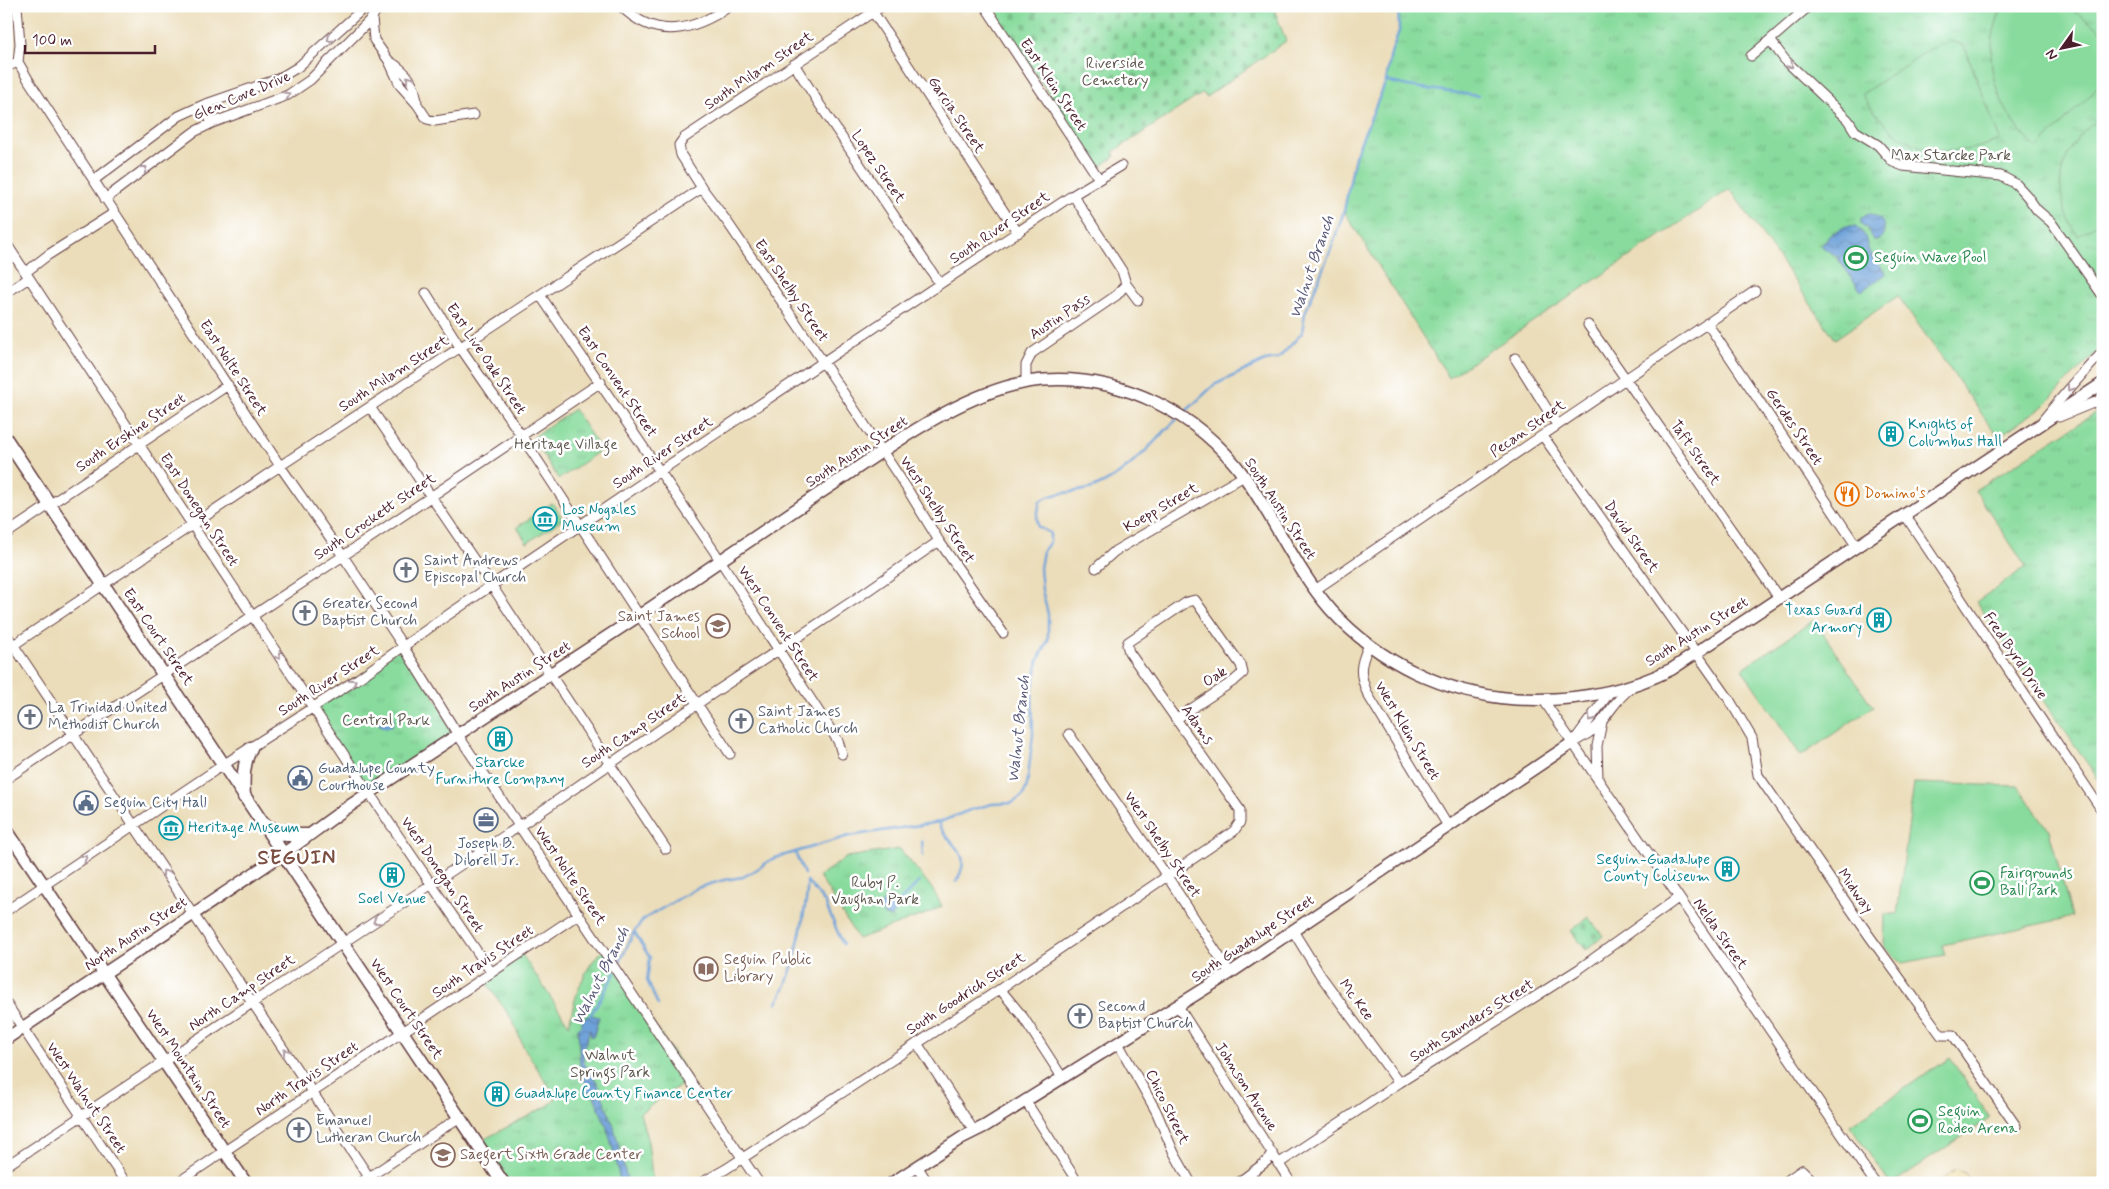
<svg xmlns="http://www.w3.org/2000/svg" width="2109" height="1189" font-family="Mynerve,sans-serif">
<defs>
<pattern id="sand-dots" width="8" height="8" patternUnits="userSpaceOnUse" patternTransform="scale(1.25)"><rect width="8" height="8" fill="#eeda9e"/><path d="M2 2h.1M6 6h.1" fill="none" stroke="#cebb88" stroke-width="1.8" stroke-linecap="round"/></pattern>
<pattern id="cemetery-stones" width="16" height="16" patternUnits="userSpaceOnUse" patternTransform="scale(1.25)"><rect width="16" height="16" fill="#88db9d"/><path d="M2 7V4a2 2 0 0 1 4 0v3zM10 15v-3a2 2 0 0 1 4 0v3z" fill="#77bc87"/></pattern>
<pattern id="park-tufts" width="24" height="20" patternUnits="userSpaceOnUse" patternTransform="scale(1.25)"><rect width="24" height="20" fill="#88db9d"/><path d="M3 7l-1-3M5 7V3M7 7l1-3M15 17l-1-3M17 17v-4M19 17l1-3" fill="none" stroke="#77bc87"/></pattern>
<pattern id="water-waves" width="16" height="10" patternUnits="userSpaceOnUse" patternTransform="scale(1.25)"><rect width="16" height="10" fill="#6da1d9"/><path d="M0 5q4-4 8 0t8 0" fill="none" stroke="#5c83b0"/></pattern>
</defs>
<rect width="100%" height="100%" fill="#fff"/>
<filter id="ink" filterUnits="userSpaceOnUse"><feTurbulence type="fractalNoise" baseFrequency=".02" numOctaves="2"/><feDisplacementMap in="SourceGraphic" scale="10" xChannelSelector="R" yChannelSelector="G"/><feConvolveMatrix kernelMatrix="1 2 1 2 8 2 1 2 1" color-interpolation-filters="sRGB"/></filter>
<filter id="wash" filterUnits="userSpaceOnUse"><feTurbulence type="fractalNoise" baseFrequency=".0096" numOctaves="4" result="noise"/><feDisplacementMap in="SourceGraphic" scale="20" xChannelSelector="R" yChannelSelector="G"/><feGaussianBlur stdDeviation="1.12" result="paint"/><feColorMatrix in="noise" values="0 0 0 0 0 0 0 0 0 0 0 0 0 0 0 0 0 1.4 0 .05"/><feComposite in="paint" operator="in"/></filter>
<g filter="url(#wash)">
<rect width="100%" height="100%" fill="#ebddb9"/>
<path fill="url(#sand-dots)" stroke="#9c7c64" d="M1955,1170l10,3 6,10h-34z"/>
<path fill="url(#cemetery-stones)" stroke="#697d64" d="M990,6h283l13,35 -80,56 -3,-4 -90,59 2,4 -16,12z
M1588,917l15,19 -17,14 -15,-19z"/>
<path fill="url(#park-tufts)" stroke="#697d64" d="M1398,6h705v340l-61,61 -44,30 -100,-141 -63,43 -105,-150 -281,189 -105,-167 11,-55 31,-75 5,-28 8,-22z
M2103,408v378l-127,-184 50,-35 -51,-77z
M574,409l27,41 -42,29 -26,-40 2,-3z
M552,503l11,16 -36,24 -10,-16z
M403,646l55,89 -89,58 -56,-85z
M900,849l31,38 11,19 -11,6 -73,27 -39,-63 28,-19z
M604,950l86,128 -50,35 8,29 5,41h-150l-26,-40 72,-38 6,-5v-4l-32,-50 -10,-25 -30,-43 38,-25 48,72c4,-23 15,-61 35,-75z"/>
<path fill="#88db9d" stroke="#697d64" d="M2003,6h64l36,26v50l-66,67c-40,-39 -60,-88 -34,-143z
M1950,41l14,4 36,95c-62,24 -103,9 -138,-46l66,-44z
M2103,115v105l-25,16c-31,-48 -19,-88 25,-121z
M1814,620l59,87 -72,49 -59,-87z
M1914,783l104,3 31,44 23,87 -130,28 3,10 -43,8 -18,-16 1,-33h12z
M1950,1058l40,60 -97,65h-3l-40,-58z"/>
<path fill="url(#water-waves)" stroke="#5c6082" d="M1868,213c14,3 22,16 11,27h-6l-6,-12 -6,-4v-6z
M1846,226h10l9,10 3,13 18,25 -25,17 -25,-35 -15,-10 10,-12z
M378 720a8 8 0 1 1 16 0a8 8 0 1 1-16 0Z
M885,898l5,3 6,10 -5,7 -6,-2 -5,-8z
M591,1015l8,2 -5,18 -3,2 -1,-7 -6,17 -1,15 14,20 17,45 14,56h-8l-4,-23 -9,-32 -13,-32 -9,-6v-8l-5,-14 -2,-40 3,-2 2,-8z"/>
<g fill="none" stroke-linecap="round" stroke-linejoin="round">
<path stroke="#6da1d9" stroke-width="2.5" d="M1386,81l22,5 70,10
M1183,414l31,-29 51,-24 13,-2 24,-26 3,-20 26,-64 13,-38 11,-55 31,-75 5,-28 8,-22 -1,-25
M940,822v5c14,23 33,26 16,55
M922,841l1,15
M795,852l9,22
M807,881l17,20 19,43
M894,907l25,-25
M634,932l16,26 -3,22 11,25
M617,968l17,-36 10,-13 53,-31 27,-8 19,-3 13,-7 16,-11 77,-23 91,-14 30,-12 22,-6 20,-1 11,-7 4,-11 6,-51 -1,-42 6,-31 10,-21v-26l-6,-24 -2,-22 3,-17 7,-9v-9l-12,-6 -1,-9 3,-17c17,-11 37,-7 55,-14 33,-13 57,-44 82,-68
M777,1003c15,-26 20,-55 26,-84 2,-15 5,-23 4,-38
M590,1016l25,-43"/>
</g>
</g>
<g filter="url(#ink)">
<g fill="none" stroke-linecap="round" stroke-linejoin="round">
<g stroke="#623c40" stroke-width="11">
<path id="street" d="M17,6l3,38 -2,18 11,19 251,385 63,90 60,90 55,89 301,448
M621,6c35,35 72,25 109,0
M882,6l-198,132 -5,7 2,10 21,33 26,35 95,139 83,125 33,54 64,92
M985,6l114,173
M1809,6l-39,34 15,20 63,60 7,11 23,14 15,17 10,4 98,10 15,8 11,12 10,14 14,12 52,74
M873,12l145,221
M372,18l2,22 15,21 11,24 17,19 10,15 8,2 39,-6
M1751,56l19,-16
M389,61c17,10 27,22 28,43
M794,64l26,41 120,179
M6,67l12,-5
M203,105l9,18
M94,180l85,-64 24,-11 75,-26 20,-12 68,-61
M1073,195l49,76 4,13 12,16
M105,199l89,-67 18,-9 76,-28 22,-15 62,-62 6,-12
M6,243l372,563 113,166
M26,272l22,-17 66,-42
M6,293l23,-15
M426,293l34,54 61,88 209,319
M540,295l174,256 124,190 4,13
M1707,323l150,224
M1588,325l191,273
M1515,358l42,67
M1026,382v-17l6,-12 85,-58 9,-11
M370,407l122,179 174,263
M2059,417l44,-18
M2043,420c19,-23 38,-46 60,-68
M1543,436l186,263 23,39 6,37 112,162 71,98h12l63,91
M1905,515l198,297
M6,534l222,-149
M1096,568l19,-17 129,-75
M1315,590l440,-299
M6,634l363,543
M1369,645c-10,21 -10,29 -1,50l80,131
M6,650l274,-184 422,-278
M1544,701l331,482
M1069,734l98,142 63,97
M1574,741l35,-48
M1572,743c11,-6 22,-12 30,-22 10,-12 16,-24 29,-33
M1598,778l-1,-32 5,-24
M6,779l337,-223 258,-174
M6,911l217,-146 136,-87 80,-57 221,-150 413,-276 48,-29
M1293,931l28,45 78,107
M1000,989l23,28 39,60
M6,1003l120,180
M1178,1006l113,177
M917,1043l57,88
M1118,1043l38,68 18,42 17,30
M1025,1100l53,83
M1278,1164l121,-81 180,-114 99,-71
M6,1166l527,-349 173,-119 151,-100 82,-57
M917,1166l11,17
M177,1183l402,-269
M360,1183l100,-66
M701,1183l25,-14 274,-180 234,-158 6,-9v-12l-111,-158 -2,-7 1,-3 59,-40 8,-2 46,65 2,8 -8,7 -59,39
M1238,1183l29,-22 5,-7
M1784,1183l18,-13 13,13"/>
</g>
<g stroke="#623c40" stroke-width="14">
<path id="secondary" d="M6,829l240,354
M6,1039c95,-64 190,-126 284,-190 24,-17 48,-36 73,-52 92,-61 185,-121 277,-182 61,-41 122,-82 183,-124 62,-41 146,-106 221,-111 78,-5 154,33 200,96 31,43 52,94 87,134 48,53 115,84 185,89 55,3 106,-5 156,-30l431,-286
M892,1183l71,-46 22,-11 245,-153 342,-230"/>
</g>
<g stroke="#623c40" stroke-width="15">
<path id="primary" d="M6,439l497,744
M244,797c-1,-18 -1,-34 7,-49
M265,825l21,10h21"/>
</g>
<use href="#street" stroke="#fff" stroke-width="9"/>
<use href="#secondary" stroke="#fff" stroke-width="11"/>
<use href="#primary" stroke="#fff" stroke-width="12"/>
</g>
<defs><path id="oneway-chevron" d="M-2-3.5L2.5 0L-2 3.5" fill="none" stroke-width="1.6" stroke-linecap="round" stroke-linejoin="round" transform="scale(1.25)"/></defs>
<g stroke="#ae9aa0">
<use href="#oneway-chevron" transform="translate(330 39) rotate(139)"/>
<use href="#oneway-chevron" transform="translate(1790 65) rotate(46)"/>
<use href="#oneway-chevron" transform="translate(409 79) rotate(-125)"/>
<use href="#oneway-chevron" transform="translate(287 95) rotate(-27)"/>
<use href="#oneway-chevron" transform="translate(144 169) rotate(-38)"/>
<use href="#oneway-chevron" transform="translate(2070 388) rotate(125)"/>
<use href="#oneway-chevron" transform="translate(278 656) rotate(56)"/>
<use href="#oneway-chevron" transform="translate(353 682) rotate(-33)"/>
<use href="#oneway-chevron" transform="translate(1591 718) rotate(128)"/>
<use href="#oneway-chevron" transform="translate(84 858) rotate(-34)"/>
<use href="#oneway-chevron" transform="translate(165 873) rotate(-124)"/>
<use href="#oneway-chevron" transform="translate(376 921) rotate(147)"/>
<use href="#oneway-chevron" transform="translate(286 1052) rotate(-124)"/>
</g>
</g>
<defs>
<g id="stadium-ring" transform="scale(1.25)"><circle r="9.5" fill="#fff" stroke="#2e9e5b" stroke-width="1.5"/><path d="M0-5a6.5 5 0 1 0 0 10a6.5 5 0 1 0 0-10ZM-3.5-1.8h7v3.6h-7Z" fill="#2e9e5b"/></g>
<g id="building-ring" transform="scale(1.25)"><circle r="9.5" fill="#fff" stroke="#0f9aa8" stroke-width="1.5"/><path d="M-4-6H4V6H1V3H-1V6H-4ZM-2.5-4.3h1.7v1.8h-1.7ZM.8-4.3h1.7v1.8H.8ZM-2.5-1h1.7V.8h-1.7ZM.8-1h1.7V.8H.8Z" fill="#0f9aa8"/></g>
<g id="restaurant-ring" transform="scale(1.25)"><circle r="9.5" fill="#fff" stroke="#e8710a" stroke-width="1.5"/><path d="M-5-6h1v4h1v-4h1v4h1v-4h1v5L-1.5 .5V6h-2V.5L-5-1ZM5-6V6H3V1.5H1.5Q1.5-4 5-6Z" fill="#e8710a"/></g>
<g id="museum-ring" transform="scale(1.25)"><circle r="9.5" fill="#fff" stroke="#0f9aa8" stroke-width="1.5"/><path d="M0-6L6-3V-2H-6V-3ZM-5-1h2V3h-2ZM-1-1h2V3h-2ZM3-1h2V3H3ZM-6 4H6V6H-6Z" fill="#0f9aa8"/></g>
<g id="church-ring" transform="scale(1.25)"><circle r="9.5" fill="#fff" stroke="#6b7280" stroke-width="1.5"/><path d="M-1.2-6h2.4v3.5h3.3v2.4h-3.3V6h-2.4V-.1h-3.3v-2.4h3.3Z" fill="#6b7280"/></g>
<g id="school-ring" transform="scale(1.25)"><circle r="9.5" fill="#fff" stroke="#8d6e63" stroke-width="1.5"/><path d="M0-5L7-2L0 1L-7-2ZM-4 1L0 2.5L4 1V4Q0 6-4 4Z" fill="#8d6e63"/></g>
<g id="civic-ring" transform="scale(1.25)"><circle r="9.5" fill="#fff" stroke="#5c6f8a" stroke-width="1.5"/><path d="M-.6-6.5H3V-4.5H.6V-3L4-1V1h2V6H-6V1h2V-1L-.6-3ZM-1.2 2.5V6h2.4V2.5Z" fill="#5c6f8a"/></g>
<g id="office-ring" transform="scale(1.25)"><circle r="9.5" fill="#fff" stroke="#5c6f8a" stroke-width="1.5"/><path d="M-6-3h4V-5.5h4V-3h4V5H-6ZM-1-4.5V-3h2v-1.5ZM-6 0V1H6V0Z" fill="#5c6f8a"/></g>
<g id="library-ring" transform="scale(1.25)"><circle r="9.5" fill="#fff" stroke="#8d6e63" stroke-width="1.5"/><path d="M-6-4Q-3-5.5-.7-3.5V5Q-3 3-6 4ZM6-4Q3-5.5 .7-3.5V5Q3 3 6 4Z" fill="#8d6e63"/></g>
</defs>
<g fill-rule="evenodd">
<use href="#stadium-ring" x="1856" y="258"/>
<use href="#building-ring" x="1891" y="434"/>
<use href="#restaurant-ring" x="1847" y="494"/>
<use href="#museum-ring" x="545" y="519"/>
<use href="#church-ring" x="406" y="570"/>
<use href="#church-ring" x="305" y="613"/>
<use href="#building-ring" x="1879" y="620"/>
<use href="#school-ring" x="718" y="626"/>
<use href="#church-ring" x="30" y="717"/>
<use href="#church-ring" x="741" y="721"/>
<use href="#building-ring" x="500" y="739"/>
<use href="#civic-ring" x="300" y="778"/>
<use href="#civic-ring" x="86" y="803"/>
<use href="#office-ring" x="486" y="820"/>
<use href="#museum-ring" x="171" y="828"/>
<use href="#building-ring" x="1727" y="869"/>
<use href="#building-ring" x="392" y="875"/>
<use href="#stadium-ring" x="1982" y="883"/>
<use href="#library-ring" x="706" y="969"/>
<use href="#church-ring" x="1080" y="1016"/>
<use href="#building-ring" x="497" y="1094"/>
<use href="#stadium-ring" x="1920" y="1121"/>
<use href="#church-ring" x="299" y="1130"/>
<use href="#school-ring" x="443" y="1155"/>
</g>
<g text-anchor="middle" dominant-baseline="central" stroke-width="5" stroke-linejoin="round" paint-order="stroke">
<g font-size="15" fill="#5d574d" stroke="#fff">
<text x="1115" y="64">Riverside<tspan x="1115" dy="17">Cemetery</tspan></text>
<text x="1951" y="156">Max Starcke Park</text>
<text x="566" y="445">Heritage Village</text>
<text x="386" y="721">Central Park</text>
<text x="875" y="883">Ruby P.<tspan x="875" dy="17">Vaughan Park</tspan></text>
<text x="610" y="1056">Walnut<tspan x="610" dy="17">Springs Park</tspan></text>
</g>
<g font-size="15" fill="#4a1f2b" stroke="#fff">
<text transform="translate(759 71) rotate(-34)">South Milam Street</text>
<text transform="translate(1053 85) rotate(56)">East Klein Street</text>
<text transform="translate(242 96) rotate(-23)">Glen Cove Drive</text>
<text transform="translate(956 115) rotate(56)">Garcia Street</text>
<text transform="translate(878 167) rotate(56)">Lopez Street</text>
<text transform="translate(1000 228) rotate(-34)">South River Street</text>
<text transform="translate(791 291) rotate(56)">East Shelby Street</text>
<text transform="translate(1060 317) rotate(-34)">Austin Pass</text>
<text transform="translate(486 359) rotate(56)">East Live Oak Street</text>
<text transform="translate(233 368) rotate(57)">East Nolte Street</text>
<text transform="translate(394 374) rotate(-33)">South Milam Street</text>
<text transform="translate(617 382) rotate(56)">East Convent Street</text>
<text transform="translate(1794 427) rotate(56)">Gerdes Street</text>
<text transform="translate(1528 429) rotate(-35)">Pecan Street</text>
<text transform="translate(131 433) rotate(-34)">South Erskine Street</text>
<text transform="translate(857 452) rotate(-33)">South Austin Street</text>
<text transform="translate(663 453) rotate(-34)">South River Street</text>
<text transform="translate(1695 453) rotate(55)">Taft Street</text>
<text transform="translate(1161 508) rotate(-30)">Koepp Street</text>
<text transform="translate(1280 509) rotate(57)">South Austin Street</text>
<text transform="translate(199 510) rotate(57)">East Donegan Street</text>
<text transform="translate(937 510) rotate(57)">West Shelby Street</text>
<text transform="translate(375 517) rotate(-34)">South Crockett Street</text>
<text transform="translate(1631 537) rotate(55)">David Street</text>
<text transform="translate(778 624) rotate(57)">West Convent Street</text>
<text transform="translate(1697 632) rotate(-32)">South Austin Street</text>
<text transform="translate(158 637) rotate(56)">East Court Street</text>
<text transform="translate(2015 656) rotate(56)">Fred Byrd Drive</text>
<text transform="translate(520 677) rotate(-33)">South Austin Street</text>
<text transform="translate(1215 677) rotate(-33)">Oak</text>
<text transform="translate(329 681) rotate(-33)">South River Street</text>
<text transform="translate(1197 725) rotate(55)">Adams</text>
<text transform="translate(634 731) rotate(-34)">South Camp Street</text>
<text transform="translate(1407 731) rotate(59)">West Klein Street</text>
<text transform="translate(1162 845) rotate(56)">West Shelby Street</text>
<text transform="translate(442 875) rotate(56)">West Donegan Street</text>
<text transform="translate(570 876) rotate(56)">West Nolte Street</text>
<text transform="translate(1855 891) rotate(55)">Midway</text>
<text transform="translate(136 934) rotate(-34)">North Austin Street</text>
<text transform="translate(1720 934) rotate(55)">Nelda Street</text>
<text transform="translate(1253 939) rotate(-34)">South Guadalupe Street</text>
<text transform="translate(483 962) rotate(-34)">South Travis Street</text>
<text transform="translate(242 993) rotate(-34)">North Camp Street</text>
<text transform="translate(966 994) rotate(-33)">South Goodrich Street</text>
<text transform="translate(1356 1000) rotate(53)">Mc Kee</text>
<text transform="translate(406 1009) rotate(56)">West Court Street</text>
<text transform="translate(1472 1021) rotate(-32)">South Saunders Street</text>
<text transform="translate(188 1069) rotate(56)">West Mountain Street</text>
<text transform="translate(307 1079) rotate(-34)">North Travis Street</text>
<text transform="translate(1246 1087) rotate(57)">Johnson Avenue</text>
<text transform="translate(86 1098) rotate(56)">West Walnut Street</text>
<text transform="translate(1167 1107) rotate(64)">Chico Street</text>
</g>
<g font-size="15" fill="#27864d" stroke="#fff" text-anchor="start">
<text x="1874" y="258">Seguin Wave Pool</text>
<text x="2000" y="874">Fairgrounds<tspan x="2000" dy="17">Ball Park</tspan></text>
<text x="1938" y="1112">Seguin<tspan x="1938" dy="17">Rodeo Arena</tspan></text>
</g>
<g font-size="15" fill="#0d838f" stroke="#fff" text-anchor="start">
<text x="1908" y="425">Knights of<tspan x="1908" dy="17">Columbus Hall</tspan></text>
<text x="562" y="510">Los Nogales<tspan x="562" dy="17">Museum</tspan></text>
<text x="1862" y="611" text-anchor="end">Texas Guard<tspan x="1862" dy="17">Armory</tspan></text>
<text x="500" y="763" text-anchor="middle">Starcke<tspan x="500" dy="17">Furniture Company</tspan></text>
<text x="188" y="828">Heritage Museum</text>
<text x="1710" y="860" text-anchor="end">Seguin-Guadalupe<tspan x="1710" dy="17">County Coliseum</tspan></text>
<text x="392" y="899" text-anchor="middle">Soel Venue</text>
<text x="514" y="1094">Guadalupe County Finance Center</text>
</g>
<g font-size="15" fill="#c56008" stroke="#fff" text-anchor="start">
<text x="1864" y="494">Domino's</text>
</g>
<g font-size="15" fill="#5b616d" stroke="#fff" text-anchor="start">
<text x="424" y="561">Saint Andrews<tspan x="424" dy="17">Episcopal Church</tspan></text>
<text x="322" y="604">Greater Second<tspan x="322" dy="17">Baptist Church</tspan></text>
<text x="48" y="708">La Trinidad United<tspan x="48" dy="17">Methodist Church</tspan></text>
<text x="758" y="712">Saint James<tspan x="758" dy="17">Catholic Church</tspan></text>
<text x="1098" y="1007">Second<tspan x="1098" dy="17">Baptist Church</tspan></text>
<text x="316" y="1121">Emanuel<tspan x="316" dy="17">Lutheran Church</tspan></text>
</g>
<g font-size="15" fill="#785e54" stroke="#fff" text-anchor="start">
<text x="700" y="617" text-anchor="end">Saint James<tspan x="700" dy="17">School</tspan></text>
<text x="724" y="960">Seguin Public<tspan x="724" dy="17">Library</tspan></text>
<text x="460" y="1155">Saegert Sixth Grade Center</text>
</g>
<g font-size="15" fill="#4e5e75" stroke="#fff" text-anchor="start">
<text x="318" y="769">Guadalupe County<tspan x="318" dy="17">Courthouse</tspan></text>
<text x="104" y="803">Seguin City Hall</text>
<text x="486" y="844" text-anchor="middle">Joseph B.<tspan x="486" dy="17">Dibrell Jr.</tspan></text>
</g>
<g font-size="16" font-style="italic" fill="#5a5a79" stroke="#fff">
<text transform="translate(1312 267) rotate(-71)">Walnut Branch</text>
<text transform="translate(1019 729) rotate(-84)">Walnut Branch</text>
<text transform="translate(601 976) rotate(-63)">Walnut Branch</text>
</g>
<g font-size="20" font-weight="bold" letter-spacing="1" fill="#7a4f41" stroke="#fff">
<text x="297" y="858">SEGUIN</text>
</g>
</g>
<rect width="2109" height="1189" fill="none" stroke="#fff" stroke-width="25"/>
<g transform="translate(2062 48) rotate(237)" stroke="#ffffff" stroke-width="4" paint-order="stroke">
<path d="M0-4L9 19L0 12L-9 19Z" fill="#4a1f2b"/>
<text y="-8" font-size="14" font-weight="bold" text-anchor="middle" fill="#4a1f2b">N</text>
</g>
<path d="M25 45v8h130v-8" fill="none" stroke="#4a1f2b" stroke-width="2.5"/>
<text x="32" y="45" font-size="15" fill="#4a1f2b" stroke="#ffffff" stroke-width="4" paint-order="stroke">100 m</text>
</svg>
